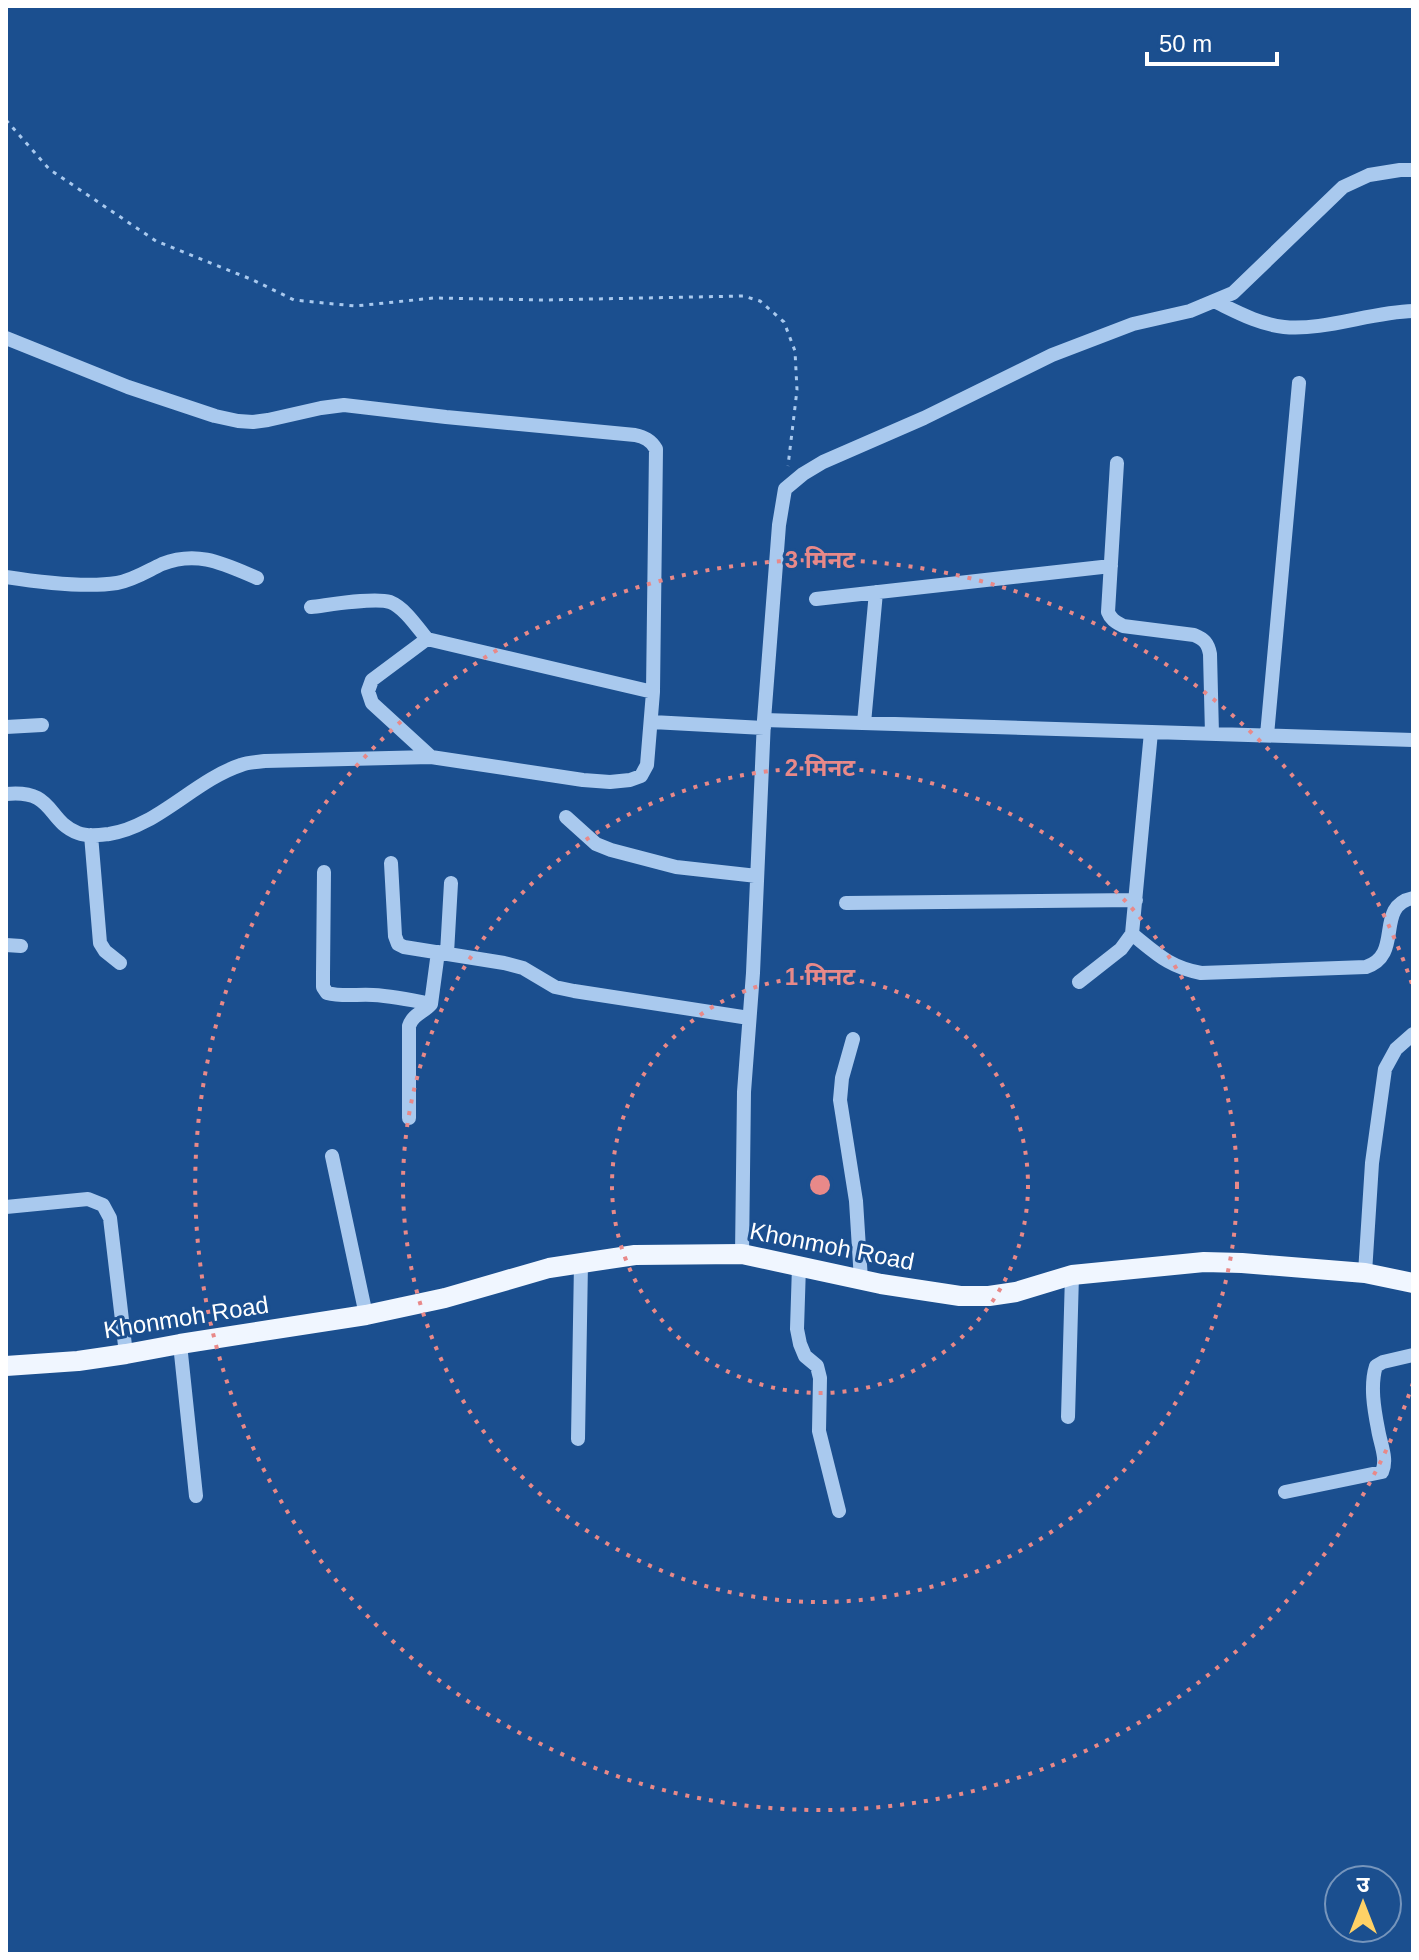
<svg xmlns="http://www.w3.org/2000/svg" width="1419" height="1960" font-family="Helvetica,'Noto Sans Devanagari',sans-serif">
<rect width="100%" height="100%" fill="#1b4f8f"/>
<g fill="none" stroke-linecap="round" stroke-linejoin="round">
<path stroke="#a9c9ee" stroke-width="3" stroke-dasharray="4 6" stroke-linecap="butt" d="M6,120l43,49 107,72 97,39 41,20 61,6 79,-8 110,2 199,-4 17,5 24,21 11,29 2,39 -9,76"/>
<path stroke="#a9c9ee" stroke-width="14" d="M1214,301c23,11 44,23 70,26 40,4 87,-15 129,-16
M6,338l122,49 87,29 23,5 15,1 15,-2 53,-12 23,-3 102,12 189,18c9,2 16,5 21,14l-3,243 -6,73 -6,11 -11,4 -20,2 -27,-2 -152,-23 -59,-54 -4,-12 4,-11 55,-41c-10,-12 -22,-31 -37,-37 -16,-5 -61,3 -79,5
M1117,463l-9,149c3,8 8,10 15,14l71,9c10,4 14,8 16,19l2,80
M6,577c32,5 79,11 111,6 17,-3 30,-12 45,-19 36,-14 62,0 95,14
M816,599l295,-33
M427,639l226,53
M764,720l649,20
M652,722l112,6
M864,723l12,-131
M6,727l36,-2
M1267,735l32,-352
M6,794c49,-5 40,27 72,39 10,4 22,2 31,1 48,-7 86,-54 132,-69 7,-3 17,-3 24,-4l166,-4
M566,817l30,27 15,6 65,17 81,9
M91,835l9,108 5,8 15,12
M391,863l4,73 3,8 6,3 100,16 19,5 32,19 19,4 175,27
M324,872l-1,102v13l4,6c15,4 31,1 46,2 20,1 39,5 58,9
M846,903l290,-3
M1132,934c25,20 37,33 69,39l165,-6c38,-12 8,-61 47,-69
M6,945l15,1
M447,953l4,-70
M1079,982l42,-33 11,-15 19,-202
M853,1039l-11,39 -2,22 16,101 5,79
M409,1118v-92c4,-12 14,-13 22,-22l7,-52
M332,1156l34,159
M6,1207l82,-8 15,6 7,13 16,136
M742,1254l2,-162 9,-119 11,-253 15,-195 6,-36 18,-15 20,-12 101,-44 128,-63 81,-31 57,-13 43,-18 110,-106 26,-12 31,-5h13
M799,1266l-2,63 3,15 5,12 12,10 3,12 -1,53 20,80
M1365,1273l7,-110 13,-94 11,-20 17,-15
M180,1344l16,152
M1068,1417l4,-142
M578,1439l3,-176
M1285,1492l97,-20c6,-13 -2,-29 -4,-43 -4,-20 -8,-44 -2,-63l7,-4 30,-7"/>
<path stroke="#f0f6ff" stroke-width="20" d="M6,1366l72,-5 48,-7 54,-10 186,-29 79,-17 104,-30 86,-13 107,-1 139,30 79,12h29l27,-4 56,-17 132,-13 38,1 123,10 48,10"/>
</g>
<g fill="none" stroke="#e88989" stroke-width="4" stroke-dasharray="4 8">
<circle cx="820" cy="1185" r="208"/>
<circle cx="820" cy="1185" r="417"/>
<path d="M1413 1383A625 625 0 1 1 1413 987"/>
</g>
<g text-anchor="middle" dominant-baseline="central" stroke-width="6" stroke-linejoin="round" paint-order="stroke">
<g font-size="24" fill="#fff" stroke="#1b4f8f">
<text transform="translate(832 1246) rotate(11)">Khonmoh Road</text>
<text transform="translate(186 1317) rotate(-9)">Khonmoh Road</text>
</g>
</g>
<circle cx="820" cy="1185" r="12" fill="#e88989" stroke="#1b4f8f" stroke-width="4"/>
<g font-size="24" text-anchor="middle" font-weight="bold" fill="#e88989" stroke="#1b4f8f" stroke-width="6" stroke-linejoin="round" paint-order="stroke">
<text x="820" y="568">3 मिनट</text>
<text x="820" y="776">2 मिनट</text>
<text x="820" y="985">1 मिनट</text>
</g>
<rect width="1419" height="1960" fill="none" stroke="#ffffff" stroke-width="16"/>
<g transform="translate(1363 1904)"><circle r="38" fill="#1b4f8f" stroke="#7695bc" stroke-width="2"/>
<path d="M0-6L14 30L0 20L-14 30Z" fill="#ffd166"/>
<text y="-12" font-size="22" font-weight="bold" text-anchor="middle" fill="#ffffff">उ</text>
</g>
<path d="M1147 52v12h130v-12" fill="none" stroke="#ffffff" stroke-width="4"/>
<text x="1159" y="52" font-size="24" fill="#ffffff" stroke="#1b4f8f" stroke-width="6" paint-order="stroke">50 m</text>
</svg>
